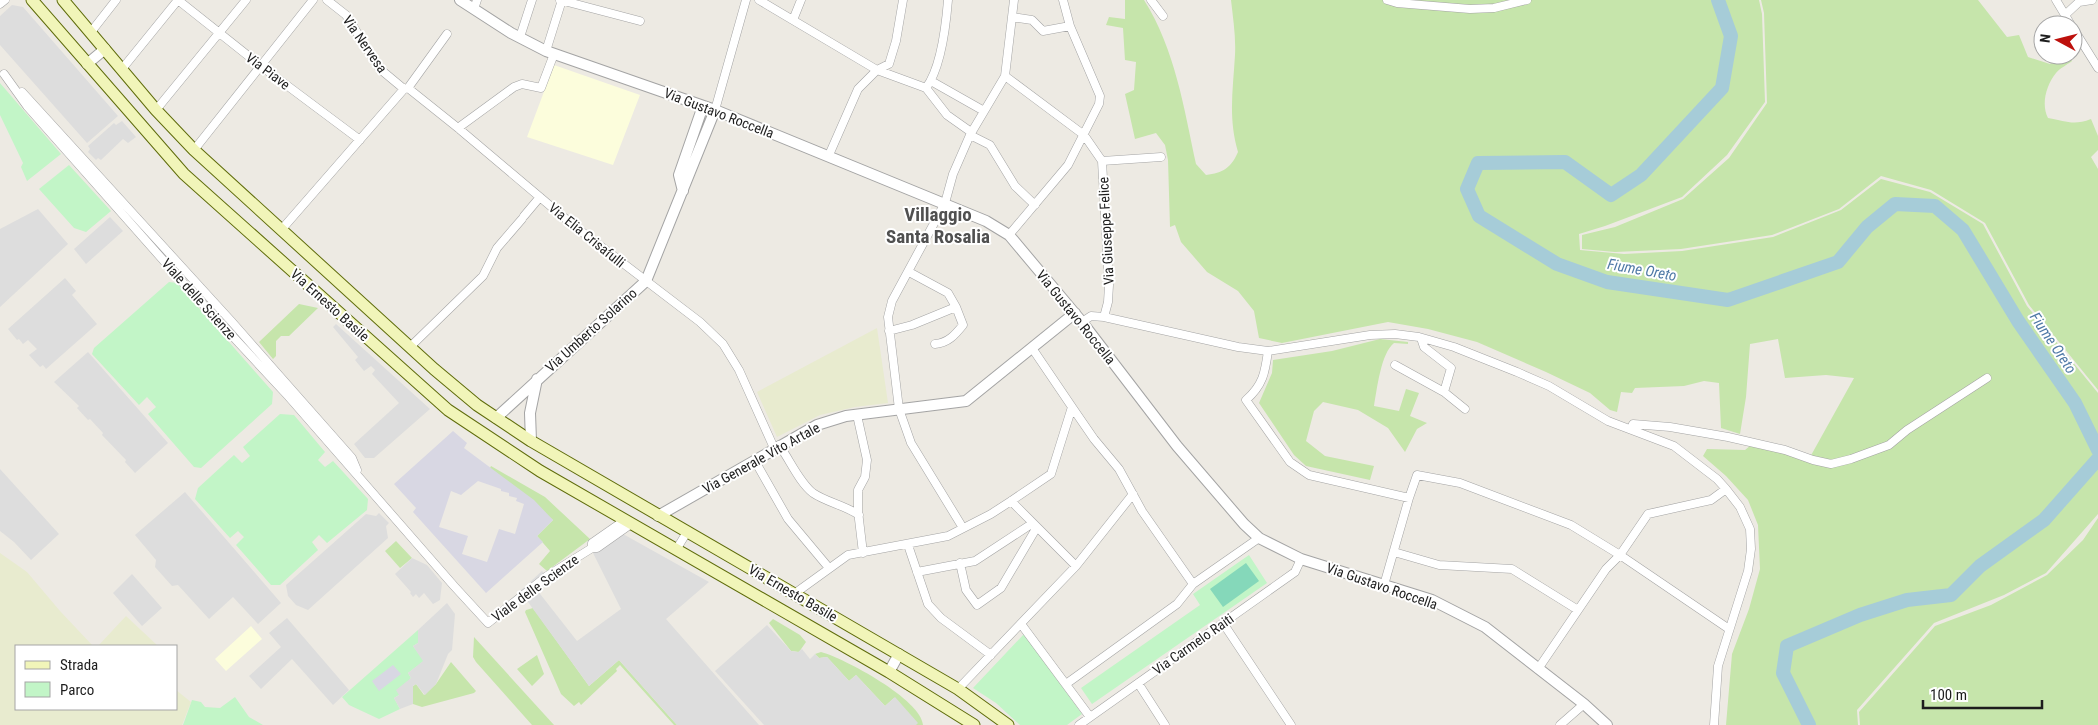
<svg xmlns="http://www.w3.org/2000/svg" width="2098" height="725" font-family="'Roboto Condensed',sans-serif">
<rect width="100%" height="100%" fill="#edeae3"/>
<path fill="#fcfddc" d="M554,65l86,30 -27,70 -86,-28z
M251,626l11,13 -36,32 -11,-12z"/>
<path fill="#e8ebcf" d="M877,328l11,75 -33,4 -35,8 -43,22 -20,-45z
M0,553l27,19 33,39 33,35h-77v63h160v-19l15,12 -9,23h-182z
M126,616l32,30h-60z"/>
<path fill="#c6e5ab" d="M1125,0h19c31,49 40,108 52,164l10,11c17,-2 25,-7 32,-23 -10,-34 -5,-62 -3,-97 1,-18 -2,-37 -4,-55h528l3,14 3,88 -38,53 -45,42 -77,29 -26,8 1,16 44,4 58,-3 91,-14 68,-27 40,-31 49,13 53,32 44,82 71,87v121l-52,59 -42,22 -70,28 -77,87 1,15h-132l6,-71 17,-45 11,-40 -2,-44 -10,-25 -22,-24 -23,-20 4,-7 38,1 6,-5 58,14 45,-81 -28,-3 -41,3 -7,-39 -28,5 -4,53 -6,37 -19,-6 -2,-45 -15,-2 -20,5 -49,2 -3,5 -11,-1 -4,20 -7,-2 -20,-17 -44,-21 -69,-30 -49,-13 -40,-7 -106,21 -23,-5 -5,-27 -16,-20 -31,-19 -26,-30 -6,-17 -5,2 -2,-67 -3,-15 -9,-12 -21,6 -10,-45 9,-4 2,-28 -11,-2 -2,-32 -17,-3 3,-8 16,2z
M1761,0h217l29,37 12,-2 9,22 22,7 15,-9h4l3,6c-5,4 -12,7 -16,12 -10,12 -15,32 -8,45 18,3 25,8 43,1l7,17v14l-7,7 7,12v221l-69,-85 -44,-82 -54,-33 -50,-14 -42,33 -67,26 -91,14 -66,3 -33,-3v-14l33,-8 68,-28 46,-41 38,-55 -3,-90z
M299,304l19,4 -29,28h-8l-5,5v15l-3,3 -14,-17z
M1380,339l28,3v2l-14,-1c-13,10 -17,46 -20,63l25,5 7,-22 13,4 -9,23 17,7 -10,6 -12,23 -17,-24 -30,-18 -35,-8 -9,9 -8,30 19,15 49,10 -4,14 -64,-14 -12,-11 -35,-52 13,-30 1,-13 59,-9z
M491,466l54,31 45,42 -43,32 -8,-7 11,-13 -13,-15 16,-16 -63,-52z
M2098,518v207h-238l-1,-13 76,-86 56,-21 56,-30 36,-35z
M396,541l16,17 -12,10 -15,-17z
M533,608l56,78 30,-26 58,65h-3l-54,-60 -4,4 1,2 -36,34 -2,-3 -5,4 -13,-12 -36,-82 1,-2z
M773,619l27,16 6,7 -7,10 -8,-1 -22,-28z
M474,637l80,88h-22l-56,-63 -3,-5z
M821,652c23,6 101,48 102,73h-7l-22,-27 -9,8 -29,-31 -7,6 -22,-24 -8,1 -4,-4z
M537,655l7,19 -12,12 -15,-17z
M451,662l25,29 -2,2 -52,14 -9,-3 -1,-17 4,-3 8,11 12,-11z"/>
<path fill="#c2f5c7" d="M0,83l61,71 -34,27 -6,-14 2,-4 -23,-48z
M69,165l42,46 -25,21 -12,-4 -35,-39z
M169,282l8,1 96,109 -1,12 -71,64 -7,-1 -46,-53 8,-7 -9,-10 -8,8 -47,-51 2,-6z
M280,414l14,1 31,37 -7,8 7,7 8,-6 35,38 -1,11 -40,33 -8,-8 -7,7 6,8 -38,35h-9l-35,-40 8,-8 -6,-6 -8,7 -35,-39 3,-11 36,-33 8,8 8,-7 -7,-9z
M1249,555l18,28 -175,121 -11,-16 119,-83 -7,-11z
M418,630v13l-5,3 11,15 -16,12 3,5 -12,17 -5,3 6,11 -21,10 -30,-14 -7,-8z
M1024,634l58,80 -15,11h-47l-24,-22 -23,-15z
M235,697l14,20 14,8h-80l9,-25 9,2 4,5 15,1z"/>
<path fill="#85d8ba" d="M1246,563l13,18 -36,26 -13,-18z"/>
<path fill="#ddd" d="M12,5l11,2 95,109 -31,27 -87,-98v-29z
M122,121l14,16 -8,6 -5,-4 -22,21 -3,-2 -2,2 -8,-8 2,-3 -2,-3 26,-23 2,2z
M38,209l30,35 -68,63v-78z
M110,217l13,14 -37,33 -12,-15z
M65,278l11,13 -4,4 25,29 -51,45 -3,-4 -3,2 -11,-12 8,-6 -9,-9 -5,4 -4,-5 -2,1 -9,-11z
M336,324l94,85 -56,49h-9l-11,-14 45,-41 -27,-29 3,-4 -4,-4 -7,5 -9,-11 3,-3 -25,-30z
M88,352l80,91 -33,30 -10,-11 1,-2 -24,-25 1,-2 -13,-14 -2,1 -11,-12 2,-2 -25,-24z
M0,469l59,65 -28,26 -17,-18 -14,-11z
M185,492l96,111 -23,21 -25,-27 -24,22 -31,-34 -6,1 -17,-19 1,-7 -21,-25z
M379,513l10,10 -3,3 2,12 -80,72 -12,-5 -8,-9 -2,-11 80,-71 10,2z
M623,534l86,48 -43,37 93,106h-82l-58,-65 -30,26 -69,-95 22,-20 8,8 -13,11 40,51 44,-32 -28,-56z
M412,558l15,7 15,18 -2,17 -7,4 -9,-11 -5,5 -3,-4 -3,3 -3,-4 1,-1 -16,-18z
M132,574l30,34 -20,18 -29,-33z
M447,603l8,11 -3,36 -4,4 -12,30 -11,11 -9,-11 -3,2v18l-13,5 -6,-11 5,-3 -3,-5 15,-12 -3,-5 15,-12 -10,-15 5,-3v-13z
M287,618l62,72 -16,15 -41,-46 -31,30 -12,-13 32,-29 -12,-14z
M767,625l24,26 7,1 4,-3 8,10 5,-5 4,4 8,-1 22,24 7,-6 29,31 10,-9 23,26 -2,2h-152l-49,-54z"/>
<path fill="#d8d7e3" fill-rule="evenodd" d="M453,431l14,12 -3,5 70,52 19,20 -16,16 6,6 -57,51 -73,-81 3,-4 -22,-24zM478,481l23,8v2l8,2v3l8,2 -1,3 8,3 -9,30 -16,-5 -12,33 -25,-8 6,-18 -29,-9 12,-36 10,4z
M393,665l8,9 -22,17 -7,-10z"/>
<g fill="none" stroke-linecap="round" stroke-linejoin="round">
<path stroke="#a6ccd8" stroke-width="14" d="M1718,0l13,36 -9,52 -81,87 -30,20 -46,-33 -87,1 -11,26 12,27 78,48 50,18 121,18 110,-38 29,-35 28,-23 40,2 28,24 55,91 57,82 23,47
M1809,725l-26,-52 4,-27 73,-31 47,-15 44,-5 29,-29 64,-46 54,-61"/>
<g stroke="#a4a4a4" stroke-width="9">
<path id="minor" d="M178,0l83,66 99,74
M327,0l19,15 34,54 24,20
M560,0l80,21
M759,0l118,70 49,18 21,27 24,17
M1151,0l12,16
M1387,0l10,3 73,6 24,-1 33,-8
M2056,0l15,25
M2079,2l13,-2
M0,4l5,-4
M474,9l3,-9
M2065,15l14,-13
M1012,17l20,3 11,11 27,-5
M793,20l8,-20
M2073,28l25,40
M91,32l25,-32
M520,37l12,-37
M546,51l16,-51
M122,69l56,-69
M4,74l23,32 159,180 103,111 165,189 34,37 59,-47 45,-28h5l34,-24
M1005,76l79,59 18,26 7,124 -1,17 -4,15 -13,-1 -9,6
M931,81l53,30
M408,88l50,40 115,97 127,97 23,22 16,26 35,78
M926,88c15,-20 20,-63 22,-88
M22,92l210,230 120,136 5,12
M156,110l90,-110
M715,110l31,-110
M458,128l56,-41 8,-3 19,4 13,-34
M970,135l20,10 25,41 20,19
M194,150l119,-150
M829,155l29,-66 19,-19 12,-6 7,-23 7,-41
M1102,161l59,-4
M524,216l16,-19
M282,229l122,-140 4,-1 39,-54
M1009,235l59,-70 31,-61 1,-8 -30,-70 -7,-26
M1104,317l134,30 30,4 102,-16 25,-1 24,3 35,10 63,25 32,14 59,35 66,25 43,33 9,10 14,18 10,22 1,20 -3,22 -30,95 -4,59
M889,331l23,-6 44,-18 -8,-14 -39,-21
M1421,338l3,9 27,21 -7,24
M935,344c13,-1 20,-9 28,-19l-7,-18
M410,347l73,-71 14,-28 25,-29
M1268,351c-3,22 -5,34 -22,49l44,62 19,13 100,23 8,-23 43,8 111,42 49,30 109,74
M1395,365l49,27 21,17
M1072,407l22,32 25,30 23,42 51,73
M857,415l10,45 -2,17 -7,13v21l5,42
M1631,428l2,-4 37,3 58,10 57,13 28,10 18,4 20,-5 38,-14 18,-15 80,-52
M779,445c11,15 20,37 34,48 13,9 31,12 46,22
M755,461l33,58 41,49
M1011,501l22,22
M963,528l-52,-85 -12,-34 -11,-92 4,-16 53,-98 8,-29 17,-39 35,-59 9,-76
M908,545l20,59 13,14 50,37
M592,548v-5l33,-23
M676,550l11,-18
M1394,552l45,13 73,4 66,41
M960,563l6,27 11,15 24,-17 36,-61
M917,572l58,-11 58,-38 43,43
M1384,585l25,-87
M794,594l54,-39 100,-19 43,-22 20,-13 40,-27 21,-67 -40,-59
M1223,623l68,102
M1021,624l69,93
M1538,669l68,-100 14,-14 28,-41 63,-14 15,-11
M1138,683l27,42
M1066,684l111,-80 16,-20 66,-46
M958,689l118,-123 57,-72
M1079,725l216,-153 6,-13
M1560,725l24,-21"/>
</g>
<g stroke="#a4a4a4" stroke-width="12">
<path id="tertiary" d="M460,0l51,33 35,18 169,59 271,111 23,14 73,87 95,124 67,78 15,14 42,21 131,41 53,27 99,77 23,21
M87,64l18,-15
M683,191l-4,-16 24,-69
M496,418l150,-137 69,-171
M531,441l-1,-28 7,-34
M658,516l159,-91 29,-9 120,-15 109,-88
M889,672l10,-18"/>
</g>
<g stroke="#5f6c0b" stroke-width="13">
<path id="secondary" d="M32,0l152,174 264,236 92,61 349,201 85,53
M63,0l93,110 38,40 240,219 43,36 54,36 427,248 50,36"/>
</g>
<use href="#minor" stroke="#fff" stroke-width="8"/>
<use href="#tertiary" stroke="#fff" stroke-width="10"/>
<use href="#secondary" stroke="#f1f5b9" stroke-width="11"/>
</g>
<g text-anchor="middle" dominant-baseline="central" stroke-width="4" stroke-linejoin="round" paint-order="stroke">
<g font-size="14" fill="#1d1d1d" stroke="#fff">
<text transform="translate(365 44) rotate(55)">Via Nervesa</text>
<text transform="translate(268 71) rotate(37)">Via Piave</text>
<text transform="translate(719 113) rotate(21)">Via Gustavo Roccella</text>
<text transform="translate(1106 231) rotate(-93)">Via Giuseppe Felice</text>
<text transform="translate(587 235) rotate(39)">Via Elia Crisafulli</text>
<text transform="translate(199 299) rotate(48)">Viale delle Scienze</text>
<text transform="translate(330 305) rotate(42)">Via Ernesto Basile</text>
<text transform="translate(1076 317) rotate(51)">Via Gustavo Roccella</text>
<text transform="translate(591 330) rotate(-42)">Via Umberto Solarino</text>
<text transform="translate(761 458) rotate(-29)">Via Generale Vito Artale</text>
<text transform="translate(1382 586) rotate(19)">Via Gustavo Roccella</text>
<text transform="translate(535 588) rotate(-36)">Viale delle Scienze</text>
<text transform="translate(793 593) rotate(30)">Via Ernesto Basile</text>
<text transform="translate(1193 644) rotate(-35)">Via Carmelo Raiti</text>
</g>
<g font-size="15" font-style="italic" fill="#4f79a6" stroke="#fff">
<text transform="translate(1642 270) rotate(10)">Fiume Oreto</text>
<text transform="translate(2053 343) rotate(56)">Fiume Oreto</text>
</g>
<g font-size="19" font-weight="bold" fill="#505050" stroke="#fff">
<text x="938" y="214">Villaggio<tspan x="938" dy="22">Santa Rosalia</tspan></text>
</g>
</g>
<rect x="15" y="645" width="162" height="65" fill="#ffffff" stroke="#a5a5a5"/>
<rect x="25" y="661" width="25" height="8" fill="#f1f5b9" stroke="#a5a5a5"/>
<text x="60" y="670" font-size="15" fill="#1d1d1d">Strada</text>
<rect x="25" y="682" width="25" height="15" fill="#c2f5c7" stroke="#a5a5a5"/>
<text x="60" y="695" font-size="15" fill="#1d1d1d">Parco</text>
<g transform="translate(2058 40) rotate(277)"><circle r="24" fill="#ffffff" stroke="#a5a5a5"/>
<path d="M0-4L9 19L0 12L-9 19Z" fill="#bd100c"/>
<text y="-8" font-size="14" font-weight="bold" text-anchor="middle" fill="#1d1d1d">N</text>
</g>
<path d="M1923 700v8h119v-8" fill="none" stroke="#1d1d1d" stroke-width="2.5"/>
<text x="1930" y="700" font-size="15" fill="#1d1d1d" stroke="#ffffff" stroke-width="4" paint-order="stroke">100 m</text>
</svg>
